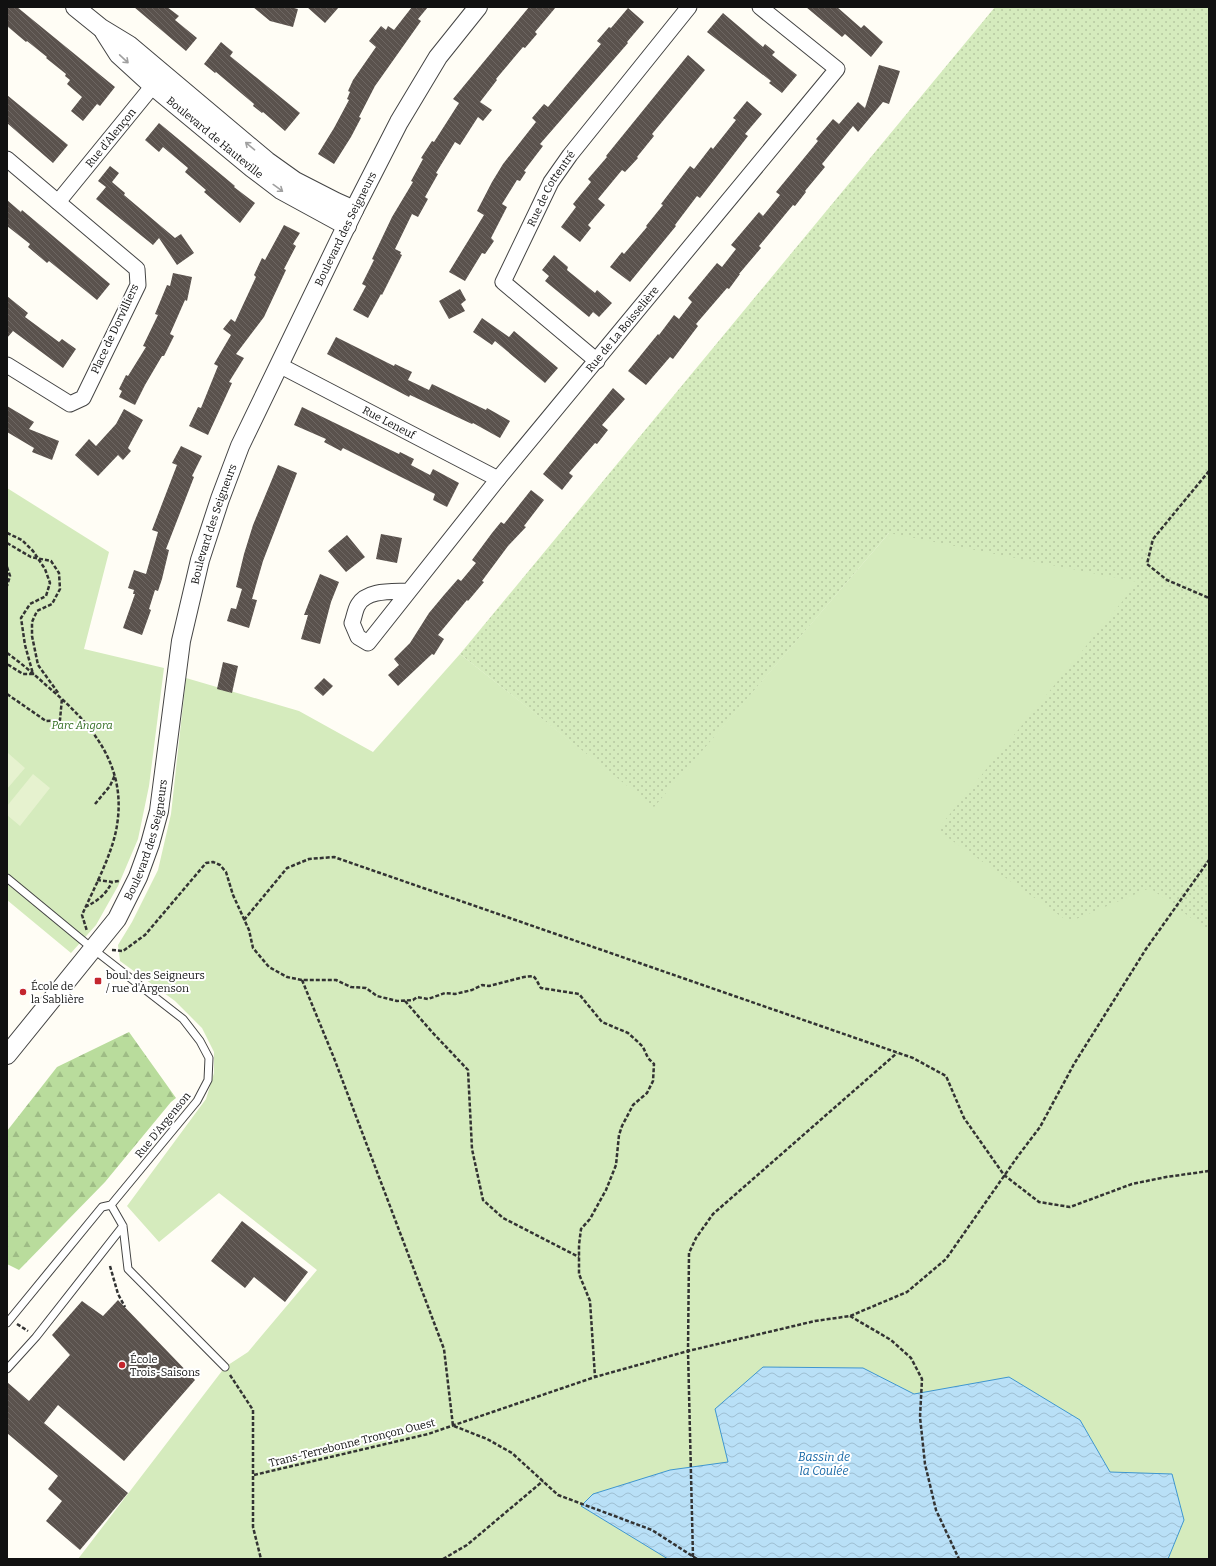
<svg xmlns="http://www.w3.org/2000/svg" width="1216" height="1566" font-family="Bitter,serif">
<defs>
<pattern id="grass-dots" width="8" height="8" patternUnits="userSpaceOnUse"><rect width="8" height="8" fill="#d5ebbd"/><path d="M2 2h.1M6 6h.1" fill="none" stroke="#b6c8a1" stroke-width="1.8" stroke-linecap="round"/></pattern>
<pattern id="forest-firs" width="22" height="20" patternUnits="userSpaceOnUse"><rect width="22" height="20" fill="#b9dc9c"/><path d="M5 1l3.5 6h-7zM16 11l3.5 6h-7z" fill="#9ebc85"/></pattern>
<pattern id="water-waves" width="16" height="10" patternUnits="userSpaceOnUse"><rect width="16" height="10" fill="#b9e0f7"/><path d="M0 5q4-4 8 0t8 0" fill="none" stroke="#9ebfd3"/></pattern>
<pattern id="building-back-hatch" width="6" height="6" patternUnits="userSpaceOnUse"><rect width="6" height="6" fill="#5a524d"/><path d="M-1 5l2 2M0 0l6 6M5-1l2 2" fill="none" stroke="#6d6662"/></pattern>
</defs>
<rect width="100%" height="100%" fill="#fffdf5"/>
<path fill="url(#grass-dots)" d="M995,7h214v932l-140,-5 -153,-100 -27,-301 -235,275 -194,-154z"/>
<path fill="url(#forest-firs)" d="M129,1032l47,66 -5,4 -66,80 -86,88 -12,-6v-133l50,-64z"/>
<path fill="#d5ebbd" d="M7,488l102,64 -25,97 80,19 -15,118 -11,53 -20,47 -22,39 -25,28 -64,-53z
M889,533l249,49 -201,248 132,92 81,-34 59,43v628h-1131l147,-192 23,-15 69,-82 -98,-77 -60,49 -32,-36 79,-107 8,-26v-21l-12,-24 -27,-27 -55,-40 -2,-16 14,-23 26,-52 13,-56 15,-136 113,33 74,41 87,-98 194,153z"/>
<path fill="#e6f2cf" d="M8,753l17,15 -18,21v-35z
M33,774l17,14 -30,38 -13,-11v-9z"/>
<path fill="url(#water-waves)" stroke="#3f96cf" d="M763,1367l100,1 51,26 95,-17 71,43 30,52 62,2 12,46 -16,39h-500l-87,-53 12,-12 77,-24 58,-8 -13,-53z"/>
<path fill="url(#building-back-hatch)" d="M7,7h10l98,80 -15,19 -3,-2 -14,17 -12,-10 11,-14 -15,-13 3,-4 -5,-4 1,-2 -20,-16 1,-1 -20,-16 -1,1 -19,-16z
M134,7h33l12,9 -4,4 22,18 -11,13z
M253,7h37l8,2 -5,18 -23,-6z
M307,7h32l-14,16z
M412,7h16l-10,12 3,2 -46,65 -16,31 2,1 -10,19 -17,27 -16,-10 16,-26 15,-28 -2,-1 3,-7 -2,-1 5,-11 23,-33 -7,-6 12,-15 5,4 2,-4 6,4z
M529,7h27l-21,25 2,2 -12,14 -2,-1 -27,32 1,1 -17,22 12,8 -9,11 -5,-4 -18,28 -5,-3 -19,31 2,1 -13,23 3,2 -10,18 -6,-3 -17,35 6,3 -1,2 2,1 -20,40 -1,-1 -13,24 -15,-8 13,-24 -4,-2 12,-24 -2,-1 20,-42 21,-35 -2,-1 12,-22 -2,-1 11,-17 2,1 25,-39 -6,-4z
M806,7h31l24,21 3,-3 19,17 -12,15 -26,-23 -3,3z
M628,8l16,14 -17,20 1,1 -88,101 3,2 -19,25 2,1 -6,9 -3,-1 -15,24 5,3 -16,31 3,3 -9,13 -3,-1 -17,28 -16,-9 35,-57 -7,-4 15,-29 11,-18 33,-42 -4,-4 12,-14 4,3 53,-63 -4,-3 12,-14 2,1z
M723,13l40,34 2,-3 10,8 -3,3 25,20 -15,18 -13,-10 2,-2 -64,-49z
M221,42l12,10 -3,4 70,57 -15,18 -22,-19 -1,1 -9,-7 1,-2 -38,-32 -1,1 -11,-9z
M688,55l17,15 -53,64 2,2 -17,21 1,1 -13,14 -3,-2 -24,29 7,6 -17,20 3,3 -11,14 -19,-15 15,-20 -3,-3 18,-22 -3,-3 19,-22 -1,-1z
M879,65l21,6 -11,33 -6,-2 -25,30 -5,-6 -31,38 3,3 -20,24 1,1 -11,14 -2,-1 -34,41 2,2 -22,26h1l-11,15 -2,-1 -31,36 2,2 -25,33 -3,-2 -24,28 -18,-14 30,-37 1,1 15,-20 5,4 13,-17 -4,-4 29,-35 5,4 14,-18 -5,-4 28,-33 4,4 17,-21 -4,-3 42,-51 -2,-2 17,-20 6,5 19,-22 7,6z
M7,95l61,50 -15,18 -46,-40z
M747,101l15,13 -17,20 3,2 -48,62 -3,-2 -22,29 1,1 -46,56 -20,-15 12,-15 2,2 23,-27 -1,-1 17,-21 -2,-1 29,-38 4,3 17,-22 2,2 23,-29 -3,-2z
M159,123l76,63 -1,1 21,16 -15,20 -36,-31 2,-2 -21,-18 3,-4 -25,-21 -4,5 -14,-12z
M110,166l9,7 -7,9 13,11 -1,2 51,43 6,-4 13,19 -17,12 -18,-27 -6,7 -57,-46 10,-12 -8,-6z
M7,200l14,12 1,-2 12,10 76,64 -13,16 -48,-39 -2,2 -19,-16 2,-3 -23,-18z
M284,225l16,8 -7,11 3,2 -12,23 2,1 -22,47 -28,37 8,4 -15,24 3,1 -24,52 -19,-9 9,-19 3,1 17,-42 -4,-2 17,-29 -8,-6 8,-10 4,3 21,-45 -2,-2 8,-17 3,2z
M554,255l14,12 -1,3 28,23 2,-3 15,13 -13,14 -6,-5 -4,5 -44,-36 4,-5 -7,-6z
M173,273l19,4 -5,24 -2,-1 -15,34 4,2 -10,20h-2l-17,29 -10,20 -16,-8 3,-6 -3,-2 7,-14 2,1 18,-29 -3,-1 15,-31 -3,-1 12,-29 3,1z
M460,289l6,11 -5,4 4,7 -16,8 -10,-18z
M7,296l21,17 -3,4 34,25 3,-3 14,10 -13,19 -50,-37 -6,7z
M482,318l27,19 5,-6 44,37 -13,15 -50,-42 -3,4 -19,-13z
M336,337l58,29 1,-2 17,8 -4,8 21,10 3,-6 54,26 1,-2 23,13 -10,17 -27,-15 -1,1 -62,-29 -1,2 -82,-43z
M613,388l12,11 -23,26 6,5 -11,14 -2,-1 -26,30 4,3 -11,14 -19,-16z
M7,406l27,16 -5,7 30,12 -7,19 -20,-8 2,-4 -27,-16z
M302,407l97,47 1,-2 14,7 -3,6 19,10 3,-6 26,14 -12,24 -14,-7 2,-6 -92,-46 -2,3 -17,-9 2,-3 -32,-14z
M124,409l19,11 -15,28 3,3 -8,9 -5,-5 -20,21 -23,-21 14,-16 7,7 20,-22z
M181,446l21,10 -10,20 2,1 -28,72 3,1 -7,29 -4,12 -3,-1 -6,19 2,1 -9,25 -19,-7 12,-34h-2l1,-4 -6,-2 6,-18 12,4 12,-42 -6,-2 25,-65 -5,-2z
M278,465l19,8 -34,88 -11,38 5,1 -8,28 -22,-7 4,-13 5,1 6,-20 -6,-2 8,-33 9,-29z
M531,490l13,10 -20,26 2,1 -18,19 -26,35 2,1 -16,19 -1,-1 -29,35 6,4 -10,16 -2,-1 -34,32 -10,-11 11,-10 -5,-6 16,-16 19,-30 15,-18 14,-16 3,2 15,-18 -4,-3 20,-27 9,-11 3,2z
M381,534l21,4 -5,25 -21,-4z
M347,535l18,22 -19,15 -18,-21z
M320,574l19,8 -8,20 -11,42 -19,-5 7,-24h-4z
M223,662l15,4 -6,27 -15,-4z
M324,678l9,8 -10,10 -9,-8z
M242,1221l66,51 -23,30 -31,-25 -9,11 -34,-27z
M118,1300l77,80 -71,81 -66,-56 -14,18 84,70 -48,57 -34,-29 16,-20 -14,-12 10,-13 -51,-43v-51l22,19 41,-46 -18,-20 30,-34 21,15z"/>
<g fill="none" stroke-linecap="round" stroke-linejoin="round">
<g stroke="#444" stroke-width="9">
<path id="service" d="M7,878l86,71 90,70 17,22 9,17 -1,22 -11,21 -86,104 12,21 5,43 97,98
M7,1323l95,-116 9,-2
M7,1369l29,-32 87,-111"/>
</g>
<g stroke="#444" stroke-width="17">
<g id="minor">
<path d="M7,159l130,110 1,16 -55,113 -13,6 -63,-39"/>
<path id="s1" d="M58,202l102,-125"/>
<path id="s2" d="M597,361l-94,-79 48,-100 19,-27 119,-148"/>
<path id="s3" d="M279,365l219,114"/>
<path id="s4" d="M409,591c-15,1 -42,-2 -51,14 -3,5 -4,13 -6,18l6,14 10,6 130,-164 339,-410 -77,-62"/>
</g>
</g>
<g stroke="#444" stroke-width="20">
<g id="tertiary">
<path d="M75,7l26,21 28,17 138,116 28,20 41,21 18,8"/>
<path id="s5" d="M104,32l14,22 35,32 99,82 29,22 66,36"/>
<path id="s6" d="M7,1055l110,-136 21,-42 12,-33 9,-33 22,-170 19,-81 20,-61 20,-53 114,-236 45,-88 39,-65 40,-50"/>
</g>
</g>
<path stroke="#333" stroke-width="2.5" stroke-dasharray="4 2" stroke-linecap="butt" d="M1209,471l-56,68 -6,25 20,16 42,18
M7,533l15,7 11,11 12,18 5,14 -4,13 -16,8 -9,14 4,27 8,29h-10l-16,-10
M7,543l24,14 20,4 8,12 1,16 -8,15 -15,7 -5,11v14l6,29 21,29
M7,567l3,9 -3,10
M7,653c14,10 27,21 40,33 43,36 80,78 70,139 -4,28 -23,63 -35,90l5,16
M7,694l39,27 14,-1 2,-22
M95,804l15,-18 5,-11
M97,880l15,2 7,-1
M85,907c13,-6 21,-13 27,-25
M244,920l43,-52 22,-9 25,-2 579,201 33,18 18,42 40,57 35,27 31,5 62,-23 34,-7 43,-6
M112,950l11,1 22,-16 61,-72 7,-1 7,3 6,7 7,23 16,35 4,18 16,19 18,10 15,3h34l15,7 15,1 11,8 20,5 16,-1 4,-3 11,2 17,-6 10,1 17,-4 10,-5 7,1 35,-9 9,-1c4,3 5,8 8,12l38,6 23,28 26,11 10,9 5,5 5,11 6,6 -1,17 -6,12 -14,12 -11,21 -3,9 -3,30 -10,25 -16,29 -9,10 -2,16v29l11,27 5,76
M302,980l32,78 110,291 9,77
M405,1001l27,31 36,38 4,79 11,51 20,18 76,39
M110,1266l8,28 7,13
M850,1316l41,24 20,18 11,21 -2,38 5,47 11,46 23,49
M17,1324l11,7
M230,1375l23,35v117l8,32
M454,1426l33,13 25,14 46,42 94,35 45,29
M254,1475l174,-41 167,-57 93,-26 127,-30 35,-5 57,-24 39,-33 72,-103 22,-29 34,-63 72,-115 63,-89
M693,1557l-5,-206 1,-98 7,-15 17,-24 184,-161
M443,1559l24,-14 76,-64"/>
<use href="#service" stroke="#fff" stroke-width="7"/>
<use href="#minor" stroke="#fff" stroke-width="15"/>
<use href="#tertiary" stroke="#fff" stroke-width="18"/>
</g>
<defs><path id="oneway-shaft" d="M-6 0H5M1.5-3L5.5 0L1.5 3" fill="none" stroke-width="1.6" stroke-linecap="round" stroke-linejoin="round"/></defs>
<g stroke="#a0a0a0">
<use href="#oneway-shaft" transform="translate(124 59) rotate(43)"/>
<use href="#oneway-shaft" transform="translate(250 146) rotate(-140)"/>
<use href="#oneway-shaft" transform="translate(278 188) rotate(36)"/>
</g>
<g fill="#c4262e" stroke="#fff" stroke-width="1.5">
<rect x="94" y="977" width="8" height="8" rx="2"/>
<circle cx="23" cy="992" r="4"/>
<circle cx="122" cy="1365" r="4"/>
</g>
<g text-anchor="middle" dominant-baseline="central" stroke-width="4" stroke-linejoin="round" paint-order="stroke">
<g font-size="11" fill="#111" stroke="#fff">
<text stroke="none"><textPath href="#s1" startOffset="83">Rue d'Alençon</textPath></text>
<text stroke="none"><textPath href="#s5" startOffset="154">Boulevard de Hauteville</textPath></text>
<text stroke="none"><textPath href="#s2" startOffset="228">Rue de Cottentré</textPath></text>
<text stroke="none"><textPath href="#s6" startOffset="908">Boulevard des Seigneurs</textPath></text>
<text transform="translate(115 329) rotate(-65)">Place de Dorvilliers</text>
<text stroke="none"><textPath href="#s4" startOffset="505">Rue de La Boisselière</textPath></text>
<text stroke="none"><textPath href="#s3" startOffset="124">Rue Leneuf</textPath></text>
<text stroke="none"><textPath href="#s6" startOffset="584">Boulevard des Seigneurs</textPath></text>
<text stroke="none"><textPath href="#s6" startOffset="260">Boulevard des Seigneurs</textPath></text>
<text transform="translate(163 1125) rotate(-51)">Rue D'Argenson</text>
<text transform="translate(352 1443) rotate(-14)">Trans-Terrebonne Tronçon Ouest</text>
</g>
<g font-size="11" font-style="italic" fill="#2f6b1f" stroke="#fff">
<text x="82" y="725">Parc Angora</text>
</g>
<g font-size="11" fill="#111" stroke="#fff" text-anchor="start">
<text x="106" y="975">boul. des Seigneurs<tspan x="106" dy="13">/ rue d'Argenson</tspan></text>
<text x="31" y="986">École de<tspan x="31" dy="13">la Sablière</tspan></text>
<text x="130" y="1359">École<tspan x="130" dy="13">Trois-Saisons</tspan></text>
</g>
<g font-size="12" font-style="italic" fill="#1768a6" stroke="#fff">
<text x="824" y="1457">Bassin de<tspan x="824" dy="14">la Coulée</tspan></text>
</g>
</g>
<rect width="1216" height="1566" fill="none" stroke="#111111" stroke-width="16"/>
</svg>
